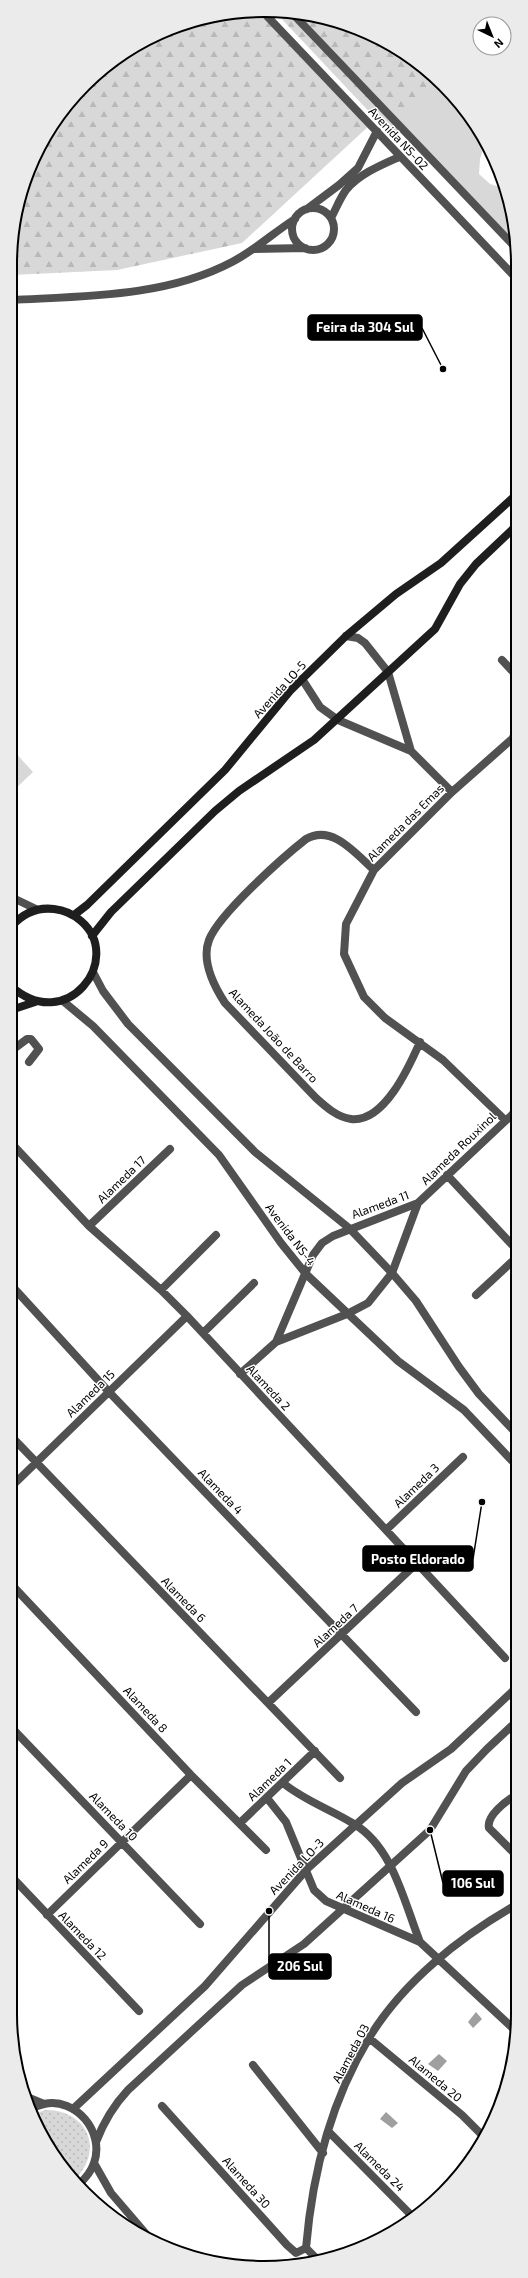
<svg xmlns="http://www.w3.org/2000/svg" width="528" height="2278" font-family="'Exo 2',sans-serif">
<defs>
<pattern id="grass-dots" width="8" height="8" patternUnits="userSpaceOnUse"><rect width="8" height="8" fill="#d8d8d8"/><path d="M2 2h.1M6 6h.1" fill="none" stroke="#b8b8b8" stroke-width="1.8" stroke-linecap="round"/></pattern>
<pattern id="forest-firs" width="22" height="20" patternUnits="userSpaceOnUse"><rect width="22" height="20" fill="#d8d8d8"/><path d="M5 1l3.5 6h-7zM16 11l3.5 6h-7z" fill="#b8b8b8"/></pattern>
</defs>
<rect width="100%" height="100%" fill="#fff"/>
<path fill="url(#grass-dots)" d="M45,2110c44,0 60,42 28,71l-41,-66z"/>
<path fill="url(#forest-firs)" d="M297,12l80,24 68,51 -52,50 -116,-123z
M265,14l106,110 -129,119 -125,27 -105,5v-44l32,-94 66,-75 88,-43z"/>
<path fill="#d8d8d8" d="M441,82l44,61 -5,16 -1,15 11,10 13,4 13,43v10h-4l-112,-119z
M12,749l21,23 -21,20z"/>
<path fill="#9f9f9f" d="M476,2012l6,7 -9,9 -5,-6z
M439,2054l8,7 -9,10 -10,-7z
M386,2112l12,11 -6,5 -12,-9z"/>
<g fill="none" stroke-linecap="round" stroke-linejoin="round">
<path stroke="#515151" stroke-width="8" d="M346,636l12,2 7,5 23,29 23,79
M502,660l14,15
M302,679l18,28 18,13 73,31 41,41
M374,870c-19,-17 -42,-46 -68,-31 -24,19 -87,75 -97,101 -8,21 5,46 16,63l91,95c10,9 21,19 35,21 33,4 58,-52 69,-77
M11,1051l16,-12h4l8,10 -10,13
M505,1120l-62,-60 -58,-42 -21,-21 -20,-43 2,-30 28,-54 78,-78 60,-53 4,-6
M11,1138l2,7 76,81 72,64 26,26 318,342
M447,1175l69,74
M89,1226l81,-77
M11,1285l98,107 307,320
M161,1290l55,-55
M476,1295l40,-37
M203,1333l51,-50
M276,1342l37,-87 9,-12 11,-7 85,-33 98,-92
M240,1374l36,-32 71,-28 21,-11 24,-30 26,-70
M11,1436l329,342
M11,1487l176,-171
M386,1530l77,-73
M11,1584l180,191 75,75
M268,1703l149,-140
M10,1726l190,198
M283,1783c22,18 47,26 71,41 39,23 50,78 66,118
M267,1798l19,24 28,68 12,11 94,41 96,89
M240,1823l75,-72
M516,1855l-27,-27c-3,-12 17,-27 27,-33
M10,1875l129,136
M47,1915l144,-140
M369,2038l93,77 23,23
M253,2065l70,88
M162,2106l125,139 9,8 10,-5
M328,2131l86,87
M306,2248c6,-72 25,-147 63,-210 34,-56 91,-101 147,-133
M306,2248l12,12"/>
<path stroke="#515151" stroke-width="8" d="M292,13l224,235
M265,14l251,264
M292 229a21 21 0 1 1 42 0a21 21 0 1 1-42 0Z
M307,209l32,-24 19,-17 19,-37
M331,218c5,-9 9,-20 15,-28 13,-16 35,-25 53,-33
M254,249l51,-1
M12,300c73,-4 154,-3 220,-38 23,-12 41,-29 63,-43
M11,897l25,12
M93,972l10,19 25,33 127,128 94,76 43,45 24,28 43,66 20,27 37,39
M63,1001l30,25 126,129 62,88 25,31 92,87 66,49 52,55
M27,2097l17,7
M29,2109c5,-2 10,-4 15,-5 32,-7 61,28 50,59 -3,9 -9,16 -16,22
M73,2109l132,-123 102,-117 95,-86 49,-34 65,-61
M96,2142c8,-21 17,-36 32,-52l114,-105 62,-41 126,-114 36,-59 21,-22 29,-27
M94,2163l17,30 42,49"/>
<path stroke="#1e1e1e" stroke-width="8" d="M74,915l13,-10 138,-135 65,-79 56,-55 50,-42 45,-31 75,-68
M92,936l19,-24 104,-101 24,-20 75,-51 121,-111 25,-45 16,-20 40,-38
M11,986c55,50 114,-27 70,-65 -8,-7 -17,-11 -27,-12 -17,-2 -32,5 -43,18
M11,1010l24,-8"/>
</g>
<g text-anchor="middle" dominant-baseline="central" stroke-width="3" stroke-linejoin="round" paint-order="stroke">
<g font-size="12" fill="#000" stroke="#fff">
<text transform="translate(399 138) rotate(47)">Avenida NS-02</text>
<text transform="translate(279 689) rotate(-48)">Avenida LO-5</text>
<text transform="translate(405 822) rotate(-45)">Alameda das Emas</text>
<text transform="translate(274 1035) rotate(47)">Alameda João de Barro</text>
<text transform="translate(458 1148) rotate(-44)">Alameda Rouxinol</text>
<text transform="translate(121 1179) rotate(-44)">Alameda 17</text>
<text transform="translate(380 1204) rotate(-20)">Alameda 11</text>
<text transform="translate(291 1234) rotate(53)">Avenida NS-4</text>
<text transform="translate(269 1387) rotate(47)">Alameda 2</text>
<text transform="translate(90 1393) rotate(-44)">Alameda 15</text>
<text transform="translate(416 1485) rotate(-44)">Alameda 3</text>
<text transform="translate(221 1491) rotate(46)">Alameda 4</text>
<text transform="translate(184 1599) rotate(46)">Alameda 6</text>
<text transform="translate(335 1625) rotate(-43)">Alameda 7</text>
<text transform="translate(146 1709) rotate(47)">Alameda 8</text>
<text transform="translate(269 1779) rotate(-44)">Alameda 1</text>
<text transform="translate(114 1816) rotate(46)">Alameda 10</text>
<text transform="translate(85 1861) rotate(-44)">Alameda 9</text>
<text transform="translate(296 1866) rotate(-46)">Avenida LO-3</text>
<text transform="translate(366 1906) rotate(24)">Alameda 16</text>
<text transform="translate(83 1935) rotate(46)">Alameda 12</text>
<text transform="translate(350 2053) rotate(-62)">Alameda 03</text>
<text transform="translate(436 2078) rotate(40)">Alameda 20</text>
<text transform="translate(380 2166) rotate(45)">Alameda 24</text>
<text transform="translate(247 2182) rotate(48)">Alameda 30</text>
</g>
</g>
<path d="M0 0H528V2278H0ZM264 17H264A247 247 0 0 1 511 264V2014A247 247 0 0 1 264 2261H264A247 247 0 0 1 17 2014V264A247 247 0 0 1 264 17Z" fill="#ebebeb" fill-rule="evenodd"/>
<path fill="none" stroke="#000" stroke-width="2" d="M264 17H264A247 247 0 0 1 511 264V2014A247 247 0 0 1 264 2261H264A247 247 0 0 1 17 2014V264A247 247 0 0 1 264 17Z"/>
<path fill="none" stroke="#000" stroke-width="1.5" d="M443 369L422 328M482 1502L473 1559M430 1830L443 1883M269 1911L269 1967"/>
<g fill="#000" stroke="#fff" stroke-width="1.5">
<circle cx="443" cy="369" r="4"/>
<circle cx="482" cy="1502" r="4"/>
<circle cx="430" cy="1830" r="4"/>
<circle cx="269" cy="1911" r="4"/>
</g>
<g fill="#000" stroke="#000" stroke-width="1.5">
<rect x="308" y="315" width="114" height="25" rx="4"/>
<rect x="363" y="1546" width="110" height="25" rx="4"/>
<rect x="443" y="1871" width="60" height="25" rx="4"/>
<rect x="269" y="1954" width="62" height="25" rx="4"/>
</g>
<g font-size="13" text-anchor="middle" font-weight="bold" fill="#fff">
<text x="365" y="332">Feira da 304 Sul</text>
<text x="418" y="1564">Posto Eldorado</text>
<text x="473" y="1888">106 Sul</text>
<text x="300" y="1971">206 Sul</text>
</g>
<g transform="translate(492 36) rotate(137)"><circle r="19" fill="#ffffff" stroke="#999999"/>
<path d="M0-3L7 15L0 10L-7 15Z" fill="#000000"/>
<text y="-6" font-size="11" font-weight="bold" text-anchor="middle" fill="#000000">N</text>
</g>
</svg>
